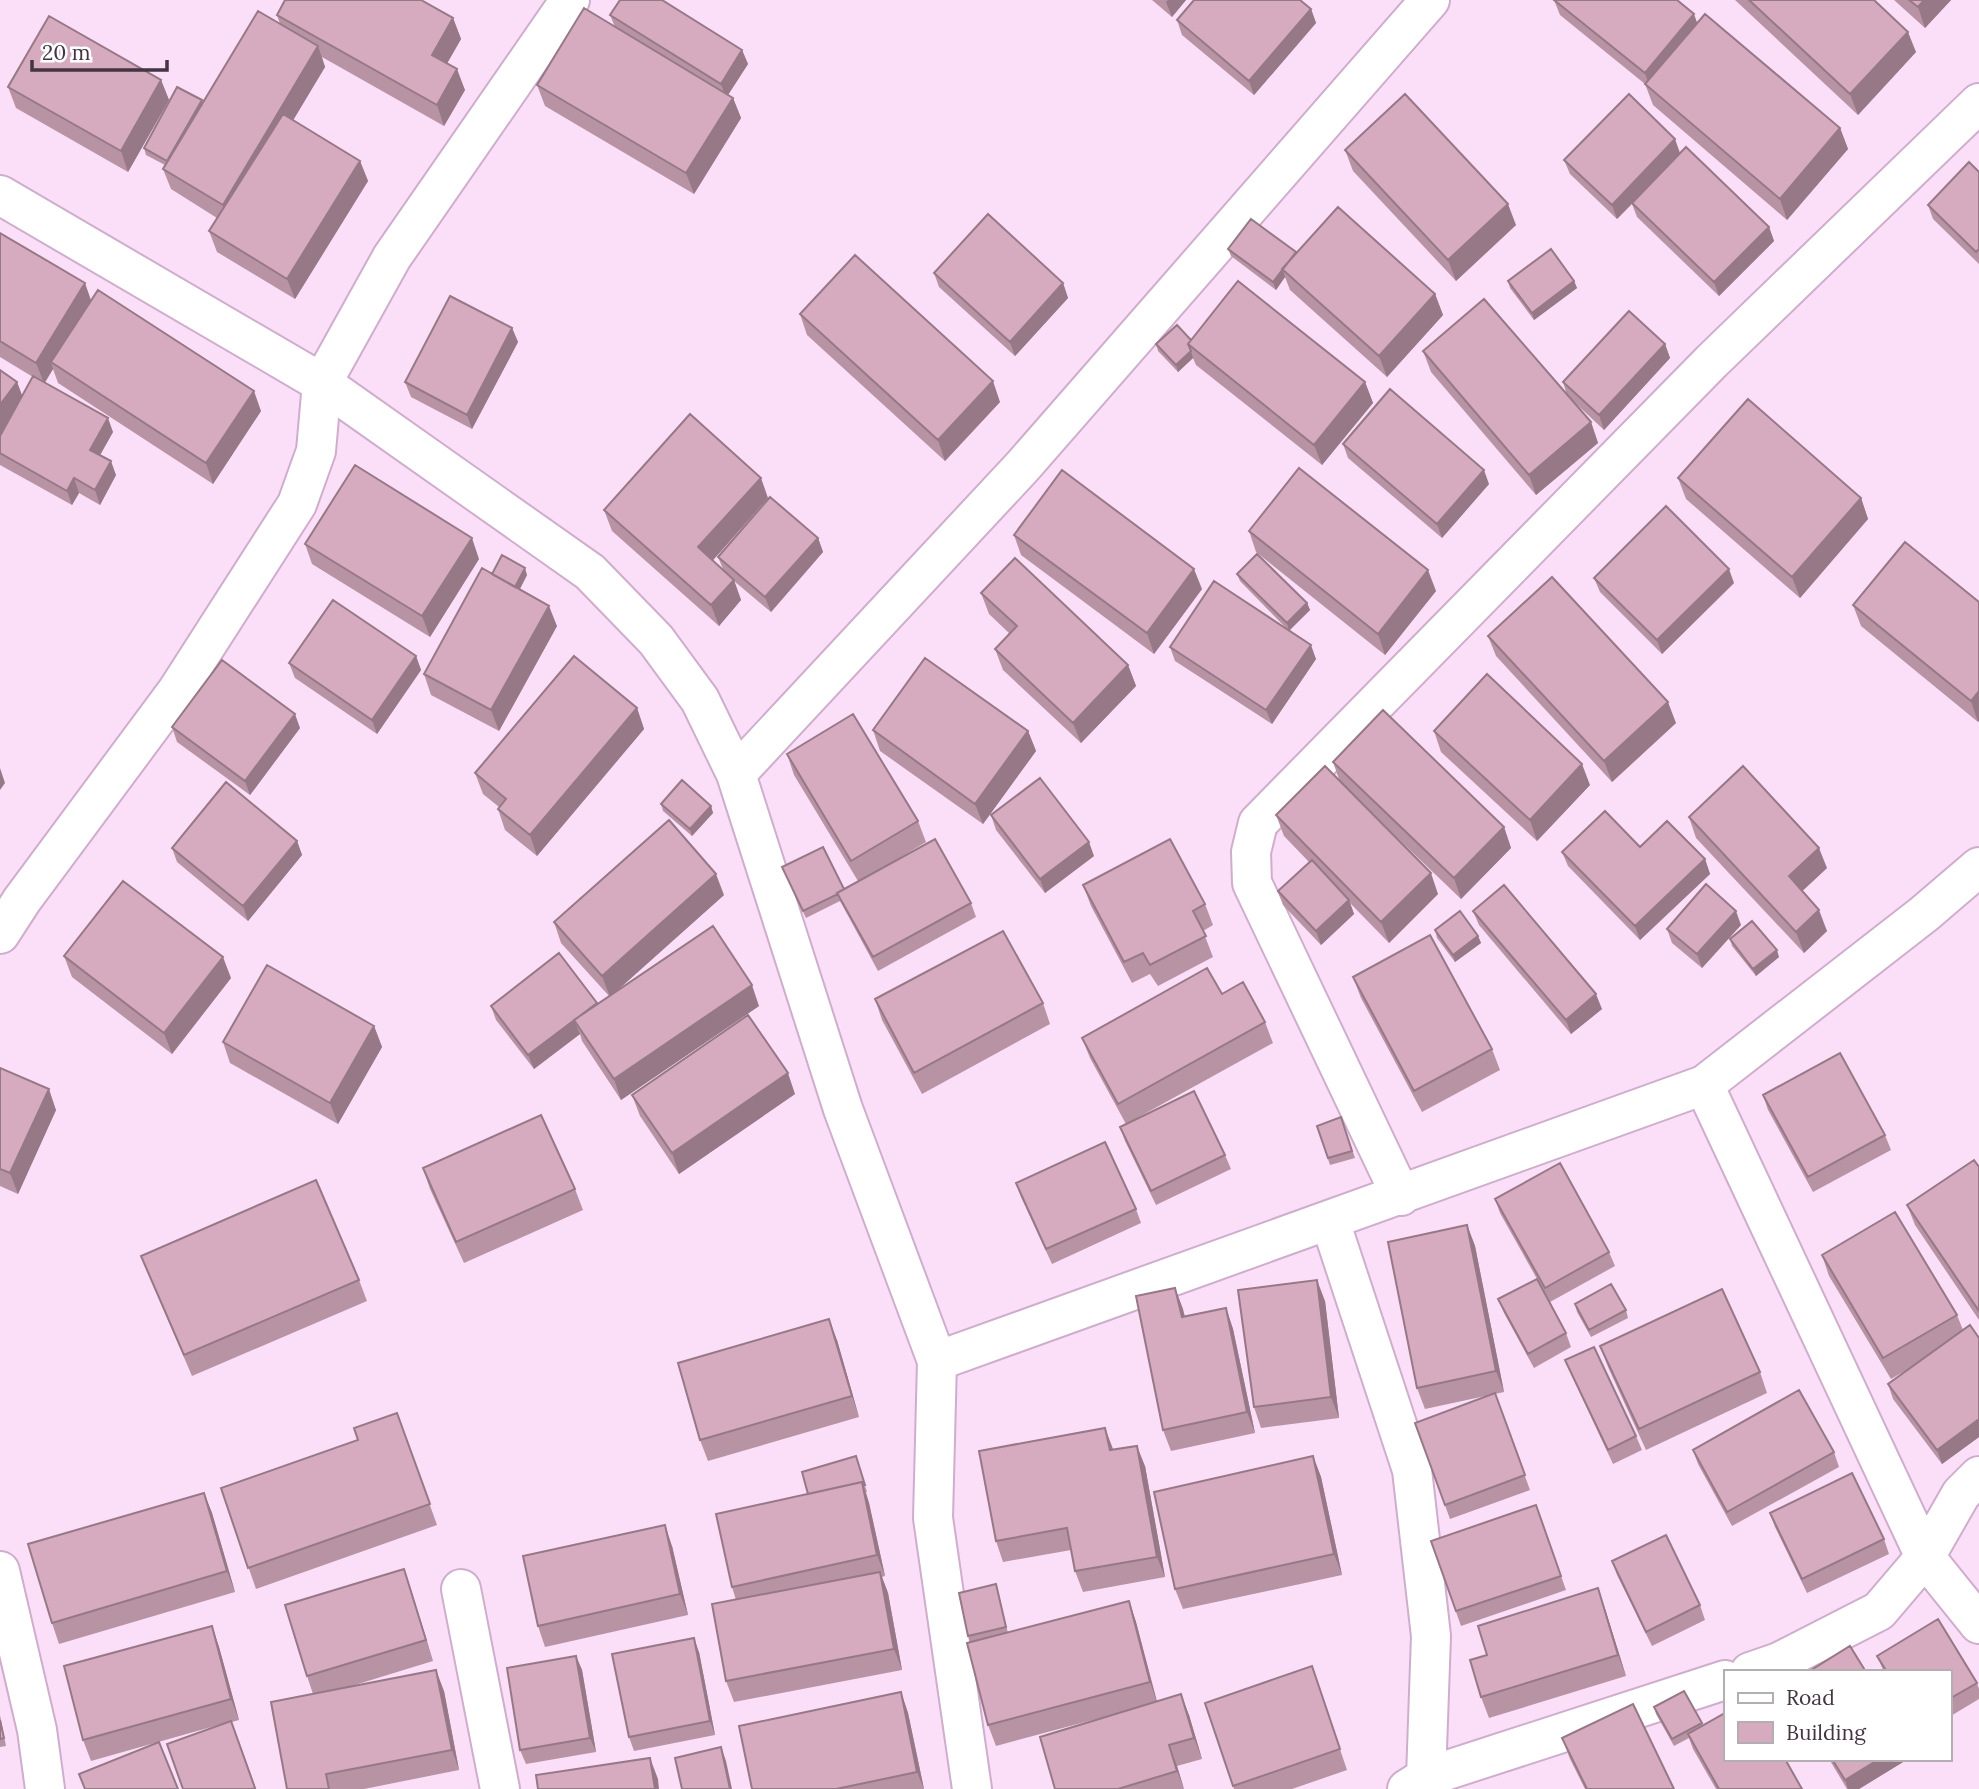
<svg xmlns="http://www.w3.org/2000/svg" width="1979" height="1789" font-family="Lora,serif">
<rect width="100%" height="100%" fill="#fbdff9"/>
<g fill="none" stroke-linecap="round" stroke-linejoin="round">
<g stroke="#cfadcc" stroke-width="42">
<path id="minor" d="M0,195l322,188 268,189 66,68 44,60 36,74 107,335 94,252 -4,157 39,271
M736,774l287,-308 407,-466
M0,934l22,-34 155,-209 120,-187 19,-53 6,-68 70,-126 178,-257
M1704,1085l221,472 54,67
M1401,1196l-149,-313 -1,-31 7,-29 454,-462 267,-258
M1330,1221l82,249 19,166 -5,141 4,12
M937,1361l767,-276 220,-171 55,-47
M0,1571l37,159 8,59
M461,1589l39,200
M1750,1672l29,-10 100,-51 46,-54 36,-63 18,-18
M1407,1789l19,-12 299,-97"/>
</g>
<use href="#minor" stroke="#fff" stroke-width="38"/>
</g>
<path fill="#b893a4" d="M1152,0h34l-14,17z
M1554,0l143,23 143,105 8,21 -61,71 -134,-115 -8,-21 -85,-69z
M1735,0h139l42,52 -58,63z
M1894,0h57l-26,28z
M1311,9l5,14 -62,72 -72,-60 -5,-15z
M277,15l176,3 8,21 -14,24 18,27 -21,36 -122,-69 3,10 -32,53 67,41 8,20 -73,118 -78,-47 -8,-21 8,-13 -46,-29 -8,-20 2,-4 -19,-10 -2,-7 58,-48 1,3 77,-79z
M610,15l132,35 6,14 -20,31 5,3 8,20 -47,76 -149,-88 -8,-21 78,-58z
M161,80l8,20 -41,72 -112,-64 -8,-21z
M1345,150l171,75 -60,56 -103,-110z
M1680,153l89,74 5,14 -55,55 -82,-79 -5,-13 -15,15 -47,-45 -6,-14z
M1979,172v92l-46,-45 -5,-14z
M0,233l91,68 170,110 -48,73 -155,-101 -5,-14 -8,14 68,49 -13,23 16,20 -16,30 -21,-12 -7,12 -72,-40v-95l17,12 5,14 11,-19 -33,-20z
M1228,249l68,3v1l139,41 8,21 -56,62 -97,-87 -5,-13 -9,13 -45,-34z
M934,273l129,10 5,15 -53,58 -76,-69z
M1508,281h66l3,7 -43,32 -24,-32z
M800,314l200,88 -55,59 -138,-126z
M512,328l6,14 -46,87 -61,-32 -6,-15z
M1191,340l174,42 8,21 -51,62 -126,-100 -3,-7 -15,14 -20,-21 -2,-7z
M1665,344l5,14 -66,72 -33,-31 20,23 7,21 -62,52 -105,-123 -8,-21 144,44 -4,-13z
M1343,444l146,40 -47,54 -94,-80z
M1678,478l183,20 7,21 -68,79 -114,-99z
M768,498l-55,62 10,9 -5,-12 100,-19 5,14 -52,60 -37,-31 7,19 -22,26 -107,-95 -8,-21z
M1249,531l187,60 -51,64 -129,-103z
M1014,535l188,54 -48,65 -133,-99z
M305,544l174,15 -49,78 -118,-73z
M492,574l35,1 -7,14 37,37 -58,105 -68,-36 -7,-21z
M1237,574l70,29 3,7 -21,20 27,29 -44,65 -97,-63 -5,-14 118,-17 -48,-49z
M1594,578l140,5 -72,71 -62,-62z
M981,593l147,72 8,21 -55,57 -78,-73 -8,-21 15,-15 -21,-20z
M1979,602l-1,120 -117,-96 -8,-21z
M1488,636l188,87 -64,59 -116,-126z
M416,656l5,14 -44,64 -82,-56 -6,-15z
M637,708l7,21 -107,127 -32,-26 -7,-21 1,-2 -16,-13 -8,-21z
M172,727l128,1 -50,67 -73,-53z
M873,730l155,1 8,20 -53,73 -103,-73z
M1434,731l156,54 -53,56 -96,-89z
M787,754l131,67 8,21 -45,27 90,34 5,14 -98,54 -38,-70 -34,17 -24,-51 62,22 14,-8 -64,-106z
M1333,762l171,65 7,21 -50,51 -98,-94 75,89 -49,49 -39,-40 4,11 -33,31 -38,-40 -5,-14 31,-29 -25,-26 -8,-21 64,-33z
M661,804l50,2 2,7 -21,23 -29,-25z
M991,815l103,41 -49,37 -49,-63z
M1689,817l138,51 -25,23 25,40 -23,22 -108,-115z
M297,841l5,14 -54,66 -71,-59 -5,-14z
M1562,852l143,7 5,15 -70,66 -72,-74z
M1083,885l122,19 8,21 -10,6 10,26 -55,29 -8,-12 -18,9 -41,-77z
M724,895l-109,97 144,14 -138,94 -39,-59 -2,-7 -46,35 -38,-49 -5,-14 106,-3 1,1 11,-8 -48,-53 -7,-21z
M1473,911l129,98 -31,25 -92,-109z
M1741,925l-39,43 -30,-25 -5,-14z
M1435,930l43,6 3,7 -26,19 -18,-24z
M1730,939l49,18 -23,19 -24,-30z
M64,956l167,22 -59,76 -100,-77z
M1353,977l139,72 8,21 -78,42 -61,-114z
M1222,994l43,28 8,21 -136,75 88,37 6,14 -75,36 -31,-64 -5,-14 6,-3 -36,-66 -8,-20z
M875,999l168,4 7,21 -128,70 -40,-74z
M374,1026l8,21 -44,77 -108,-61 -7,-21z
M0,1068l56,42 -38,84 -18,-8z
M795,1094l-116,80 -39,-58 -8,-21z
M1763,1095l122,40 6,15 -78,42 -45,-82z
M1341,1117l14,41 -25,7 -13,-39z
M1979,1167v153l-64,-95 -8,-20z
M423,1168l152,21 8,21 -119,53 -34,-74z
M1016,1183l120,26 5,14 -89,41 -31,-67z
M1495,1199l114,53 6,14 -65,36 -50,-89z
M1467,1225l8,21 29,146 -9,2 35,96 -80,29 -35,-96 75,-28 -65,14 -8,-21z
M1822,1255l135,60 6,15 16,8v99l-37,27 -49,-65 -5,-15 29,-20 -26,15 -62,-103z
M141,1256l218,24 8,21 -175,75 -43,-100z
M1175,1288l10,28 41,-8 7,21 22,104 -84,18 -8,-21z
M1498,1299l68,34 5,14 -37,21 -30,-55z
M1325,1301l14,117 -78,10 -7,-21z
M1575,1304l51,6 2,8 -37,19 -14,-25z
M837,1340l22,77 -151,44 -8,-21z
M1600,1346l160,26 7,21 -121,57 -38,-83z
M1565,1360l71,76 6,14 -29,14 -42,-90z
M397,1413l40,112 -181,64 -35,-101 137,-48z
M1113,1450l32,16 20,111 -82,15 -8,-21 -4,-21 -68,12 -7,-21z
M1693,1450l141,2 5,15 -107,59 -34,-62z
M856,1456l11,36h-1l3,11 16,73 -3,1 6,16 14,77 -168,32 -8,-21 10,-81 -4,-13 76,-93z
M1313,1456l8,21 21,98 -159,34 -8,-20z
M204,1493l8,20 23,79 -176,52 -7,-21z
M1536,1505l30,85 -105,36 -30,-85z
M1770,1513l114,26 5,15 -82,39 -32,-66z
M672,1546l16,69 -143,32 -7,-21z
M1612,1561l88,44 5,15 -53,26 -35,-71z
M411,1590l22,71 -88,27 99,3 15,79 -95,19h-77l26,-95 -6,-18z
M998,1592l10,41 121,-32 7,21 21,79 32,14 13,44 -25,7 7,23h-129l60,-75 -119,32 -8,-21 -20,-89z
M1605,1609l21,67 -137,42 -8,-21 6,-42z
M1938,1619l39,64 2,6v10l-30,18v-45h-65l-7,-16z
M212,1626l7,21 20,73 -7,2 24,67h-73l39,-65 -131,37 -8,-21z
M699,1652l16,83 -81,16 -5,-14z
M576,1656l6,14 14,82 -70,12 -6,-14z
M1312,1666l35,104 -55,19h-58l-29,-86z
M901,1692l7,21 16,76h-172z
M1654,1707l48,16 1,3 99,63h-86l-23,-40 -4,-11 -15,8 -18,-32z
M0,1715l6,31 -6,1z
M1562,1738l112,51h-89l-15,-30z
M1829,1759h79l-49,30h-12z"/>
<path fill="#967886" d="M1168,0h18l-14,17 -6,-15z
M1924,0h27l-26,28 -7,-21z
M1311,9l5,14 -62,72 -5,-14z
M1694,14l5,14 -49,60 -5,-15z
M453,18l8,21 -21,37 -8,-21z
M1908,32l8,20 -58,63 -8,-21z
M318,46l7,21 -95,159 -7,-21z
M742,50l6,14 -22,34 -5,-14z
M457,69l8,21 -21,36 -7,-21z
M161,80l8,20 -41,72 -7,-21z
M733,98l8,20 -47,76 -8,-21z
M202,100l2,7 -37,54z
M1840,128l8,21 -61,71 -7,-21z
M1675,139l5,14 -63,66 -5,-14z
M360,161l8,20 -73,118 -8,-20z
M1508,204l8,21 -60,56 -8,-21z
M1769,227l5,14 -55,55 -5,-14z
M1283,270l2,7 -9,13 -3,-8z
M1574,281l3,7 -43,32 -2,-7z
M85,283l7,20 -41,59 2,7 -9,14 -8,-20z
M1063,283l5,15 -53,58 -5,-14z
M1435,294l8,21 -56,62 -8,-21z
M512,328l6,14 -46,87 -5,-14z
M1665,344l5,14 -66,72 -5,-15z
M1191,351l2,7 -15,14 -2,-7z
M993,381l7,21 -55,59 -7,-21z
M17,382l8,21 -25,33v-31z
M1365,382l8,21 -51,62 -8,-20z
M254,391l7,20 -48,73 -7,-21z
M108,418l5,14 -18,32 -5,-14z
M1591,422l7,21 -62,52 -7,-20z
M111,461l5,14 -16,30 -5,-15z
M1484,470l5,14 -47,54 -5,-14z
M74,478l5,15 -7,12 -5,-14z
M761,478l7,20 -62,70 -8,-21z
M1861,498l7,21 -68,79 -8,-21z
M472,538l7,21 -49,78 -8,-21z
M818,538l5,14 -52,60 -6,-15z
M525,568l2,7 -12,23 -3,-7z
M1194,569l8,20 -48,65 -7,-21z
M1729,569l5,14 -72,71 -5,-14z
M1428,570l8,21 -51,64 -7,-21z
M734,580l7,20 -22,26 -8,-21z
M1307,603l3,7 -21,21 -2,-8z
M549,606l8,20 -58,105 -8,-21z
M1311,645l5,14 -44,65 -6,-14z
M416,656l5,14 -44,64 -5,-14z
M1128,665l8,21 -55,57 -8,-20z
M1979,691v30l-1,1 -7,-21z
M1668,702l8,21 -64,59 -8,-21z
M637,708l7,21 -107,127 -7,-21z
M295,714l5,14 -50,67 -5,-14z
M1028,731l8,20 -53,73 -8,-20z
M1582,764l8,21 -53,56 -7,-21z
M0,768l5,15 -5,7z
M711,806l2,7 -21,23 -2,-7z
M1504,827l7,21 -50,51 -7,-21z
M297,841l5,14 -54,66 -5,-15z
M1089,842l5,14 -49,37 -5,-14z
M1819,848l8,20 -31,29 -7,-21z
M1705,859l5,15 -70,66 -5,-14z
M1431,873l7,21 -49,49 -8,-21z
M716,874l8,21 -114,102 -8,-21z
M1349,900l5,14 -33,31 -5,-14z
M1819,910l8,21 -23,22 -8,-21z
M1736,911l5,14 -39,43 -5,-14z
M1478,936l3,7 -26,19 -2,-7z
M1777,950l2,7 -23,19 -3,-7z
M223,957l8,21 -59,76 -8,-21z
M752,985l7,21 -138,94 -7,-21z
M1596,994l6,15 -31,25 -5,-14z
M574,1020l6,14 -46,35 -6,-14z
M374,1026l8,21 -44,77 -8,-21z
M788,1073l7,21 -116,80 -7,-21z
M49,1089l7,21 -38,84 -8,-21z
M1467,1225l8,21 29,146 -8,-21z
M1317,1280l8,21 14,117 -8,-21z
M1175,1288l8,21 6,29 -7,-21z
M1226,1308l7,21 22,104 -8,-21z
M829,1319l8,21 22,77 -7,-21z
M1979,1419v18l-37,27 -5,-14z
M1105,1428l8,21 4,22 -7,-21z
M1137,1446l8,20 20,111 -8,-20z
M1313,1456l8,21 21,98 -8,-21z
M862,1482l7,21 16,73 -8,-21z
M204,1493l8,20 23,79 -8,-21z
M665,1525l7,21 16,69 -8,-21z
M404,1569l7,21 22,71 -7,-21z
M880,1572l8,21 14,77 -8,-21z
M1598,1588l7,21 21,67 -8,-21z
M1129,1601l7,21 21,81 -7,-21z
M212,1626l7,21 20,73 -8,-21z
M694,1638l5,14 16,83 -5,-14z
M576,1656l6,14 14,82 -6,-14z
M436,1670l8,21 15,79 -7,-20z
M901,1692l7,21 16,76 -7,-17z
M1181,1694l8,21 13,44 -8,-21z
M1169,1745l8,21 7,23 -7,-18z
M721,1747l5,14 6,28h-2z
M650,1758l8,21 1,10h-4z
M1879,1759h29l-49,30h-11l-3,-9z"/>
<path fill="#d6abbf" stroke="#967886" stroke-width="2" d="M285,0h136l32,18 -21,37 25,14 -20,36 -160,-90z
M620,0h42l80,50 -21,34 -111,-69z
M1194,0h106l11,9 -62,72 -72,-61z
M1554,0h123l17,14 -49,59z
M1749,0h125l34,32 -58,62z
M1909,0h15l-6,7z
M584,8l149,90 -47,75 -149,-88z
M258,11l60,35 -95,159 -60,-36z
M1705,14l135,114 -60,71 -135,-115z
M49,16l112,64 -40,71 -113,-64z
M177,87l25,13 -35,61 -23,-13z
M1405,94l103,110 -60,56 -103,-110z
M1629,94l46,45 -63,66 -48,-45z
M283,114l77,47 -73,118 -78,-48z
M1686,147l83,80 -55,55 -82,-79z
M1969,162l10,10v77l-3,3 -48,-47z
M1338,207l97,87 -56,62 -97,-87z
M988,214l75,69 -53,59 -76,-69z
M1251,219l45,33 -23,30 -45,-33z
M0,233l85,50 -49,80 -36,-22z
M1551,249l23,32 -42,32 -24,-32z
M855,255l138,126 -55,59 -138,-126z
M1238,281l127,101 -51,63 -126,-101z
M98,290l156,101 -48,72 -155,-101z
M450,296l62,32 -45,87 -62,-33z
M1484,299l107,123 -62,53 -106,-124z
M1629,311l36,33 -66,71 -36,-33z
M1177,325l14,15 -3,4 3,7 -15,14 -20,-21z
M0,370l17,12 -17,23z
M33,376l75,42 -18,32 21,11 -16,29 -21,-12 -7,13 -67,-38v-17z
M1390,389l94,81 -47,54 -94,-80z
M1748,399l113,99 -69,79 -114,-99z
M690,414l71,64 -63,69 36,33 -23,25 -107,-95z
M355,465l117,73 -50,78 -117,-72z
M1299,468l129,102 -50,64 -129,-103z
M1062,470l132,99 -47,64 -133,-98z
M770,497l48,41 -53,59 -47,-40z
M1666,506l63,63 -72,71 -63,-62z
M1905,542l74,60v89l-8,10 -118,-96z
M1257,554l50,49 -20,20 -50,-49z
M502,555l23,13 -10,19 -23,-13z
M1015,558l113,107 -55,58 -78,-74 22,-23 -36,-33z
M482,568l67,38 -58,104 -67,-36z
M1552,577l116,125 -64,59 -116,-125z
M1214,581l97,64 -45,65 -96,-63z
M333,600l83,56 -44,64 -83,-57z
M574,656l63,52 -107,127 -32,-26 8,-10 -31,-26z
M925,658l103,73 -53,73 -102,-74z
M222,660l73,54 -50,67 -73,-54z
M1487,674l95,90 -52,56 -96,-89z
M1383,710l121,117 -50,51 -121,-116z
M853,714l65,107 -67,40 -64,-107z
M1325,766l106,107 -50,49 -105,-107z
M1743,766l76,82 -30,28 30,34 -23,22 -107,-115z
M1040,778l49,64 -49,37 -49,-64z
M682,780l29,26 -21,23 -29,-25z
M226,782l71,59 -54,65 -71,-58z
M1605,811l35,36 27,-26 38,38 -70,67 -73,-74z
M669,820l47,54 -114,102 -48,-54z
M935,839l36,64 -98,54 -36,-64z
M1170,839l35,65 -12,7 13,25 -56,29 -7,-12 -19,9 -41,-77z
M823,847l21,42 -7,4 1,1 -35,17 -21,-44z
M1312,860l37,40 -33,31 -38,-40z
M123,881l100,76 -59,76 -100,-77z
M1706,884l30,27 -39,43 -30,-25z
M1504,885l92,109 -30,26 -93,-109z
M1460,911l18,25 -25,19 -18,-25z
M1752,921l25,29 -24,19 -23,-30z
M713,926l39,59 -138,94 -40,-59z
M1003,931l40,72 -129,70 -39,-74z
M1430,935l62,114 -78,42 -61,-114z
M559,953l38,50 -69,52 -37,-49z
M267,965l107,61 -44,77 -107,-61z
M1207,968l15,26 21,-12 22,40 -147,82 -36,-66z
M748,1015l40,58 -116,80 -40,-58z
M1840,1053l45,82 -77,42 -45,-82z
M0,1068l49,21 -39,84 -10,-4z
M1194,1091l31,64 -74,36 -31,-64z
M541,1115l34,74 -119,53 -33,-74z
M1341,1117l11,34 -24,7 -11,-32z
M1105,1142l31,67 -90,40 -30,-66z
M1974,1160l5,7v144l-72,-106z
M1560,1163l49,89 -64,36 -50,-89z
M316,1180l43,100 -175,75 -43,-99z
M1895,1212l62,103 -74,43 -61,-103z
M1467,1225l29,146 -79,17 -29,-146z
M1537,1279l29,54 -38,21 -30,-55z
M1317,1280l14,117 -77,10 -16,-117z
M1611,1284l15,26 -37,20 -14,-26z
M1175,1288l7,29 44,-9 21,104 -84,18 -27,-134z
M1722,1289l38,83 -121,57 -39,-83z
M829,1319l23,77 -152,44 -22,-77z
M1970,1325l9,13v81l-42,31 -49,-66z
M1594,1347l42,89 -28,14 -43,-90z
M1799,1390l35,62 -107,60 -34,-62z
M1495,1393l30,82 -80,30 -30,-82z
M397,1413l33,91 -182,64 -27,-80 137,-48 -4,-12z
M1105,1428l5,22 27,-4 20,111 -82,14 -8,-43 -71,13 -17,-90z
M856,1456l9,29h-2l-1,-3 -54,12 -6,-22z
M1313,1456l21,98 -159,35 -21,-97z
M1852,1473l32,66 -82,40 -32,-66z
M862,1482l15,73 -145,32 -16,-73z
M204,1493l23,78 -175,52 -24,-79z
M1536,1505l25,71 -105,35 -25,-70z
M665,1525l15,69 -142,32 -15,-70z
M1666,1535l34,70 -54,27 -34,-71z
M404,1569l22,71 -119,36 -22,-71z
M880,1572l14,77 -168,32 -14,-77z
M996,1584l10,43 -38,9 -9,-43z
M1598,1588l20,67 -137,42 -11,-37 17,-5 -9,-29z
M1129,1601l21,81 -162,43 -21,-82z
M1938,1619l39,64 -28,16v-27h-62l-10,-16z
M212,1626l19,73 -148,41 -19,-74z
M694,1638l16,83 -81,16 -17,-83z
M1850,1646l16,26h-58z
M576,1656l14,82 -70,12 -13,-82z
M1312,1666l28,83 -107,37 -28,-83z
M436,1670l16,80 -126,24 3,15h-42l-16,-87z
M1684,1691l18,32 -30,16 -18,-32z
M901,1692l16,80 -81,17h-84l-13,-63z
M1181,1694l13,44 -25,7 8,26 -59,18h-63l-15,-52z
M1633,1704l41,85h-87l-25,-51z
M1725,1713v46h60l17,30h-83l-31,-55z
M0,1720l4,18 -4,1z
M231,1721l24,67 -3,1h-69l-16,-45z
M159,1742l19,47h-93l-6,-15z
M721,1747l9,42h-48l-7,-31z
M650,1758l5,31h-117l-2,-14z
M1832,1759h47l-34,21z"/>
<rect x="1724" y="1670" width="228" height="91" fill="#ffffff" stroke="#b4aeb3" stroke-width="2"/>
<rect x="1738" y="1693" width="35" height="10" fill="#ffffff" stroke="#b4aeb3" stroke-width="2"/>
<text x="1786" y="1705" font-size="21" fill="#433542">Road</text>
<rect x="1738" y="1722" width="35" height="21" fill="#d6abbf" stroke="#b4aeb3" stroke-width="2"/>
<text x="1786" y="1740" font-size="21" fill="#433542">Building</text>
<path d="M32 60v10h135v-10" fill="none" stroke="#433542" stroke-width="3.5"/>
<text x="42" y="60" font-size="21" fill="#433542" stroke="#ffffff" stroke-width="5" paint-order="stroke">20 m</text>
</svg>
